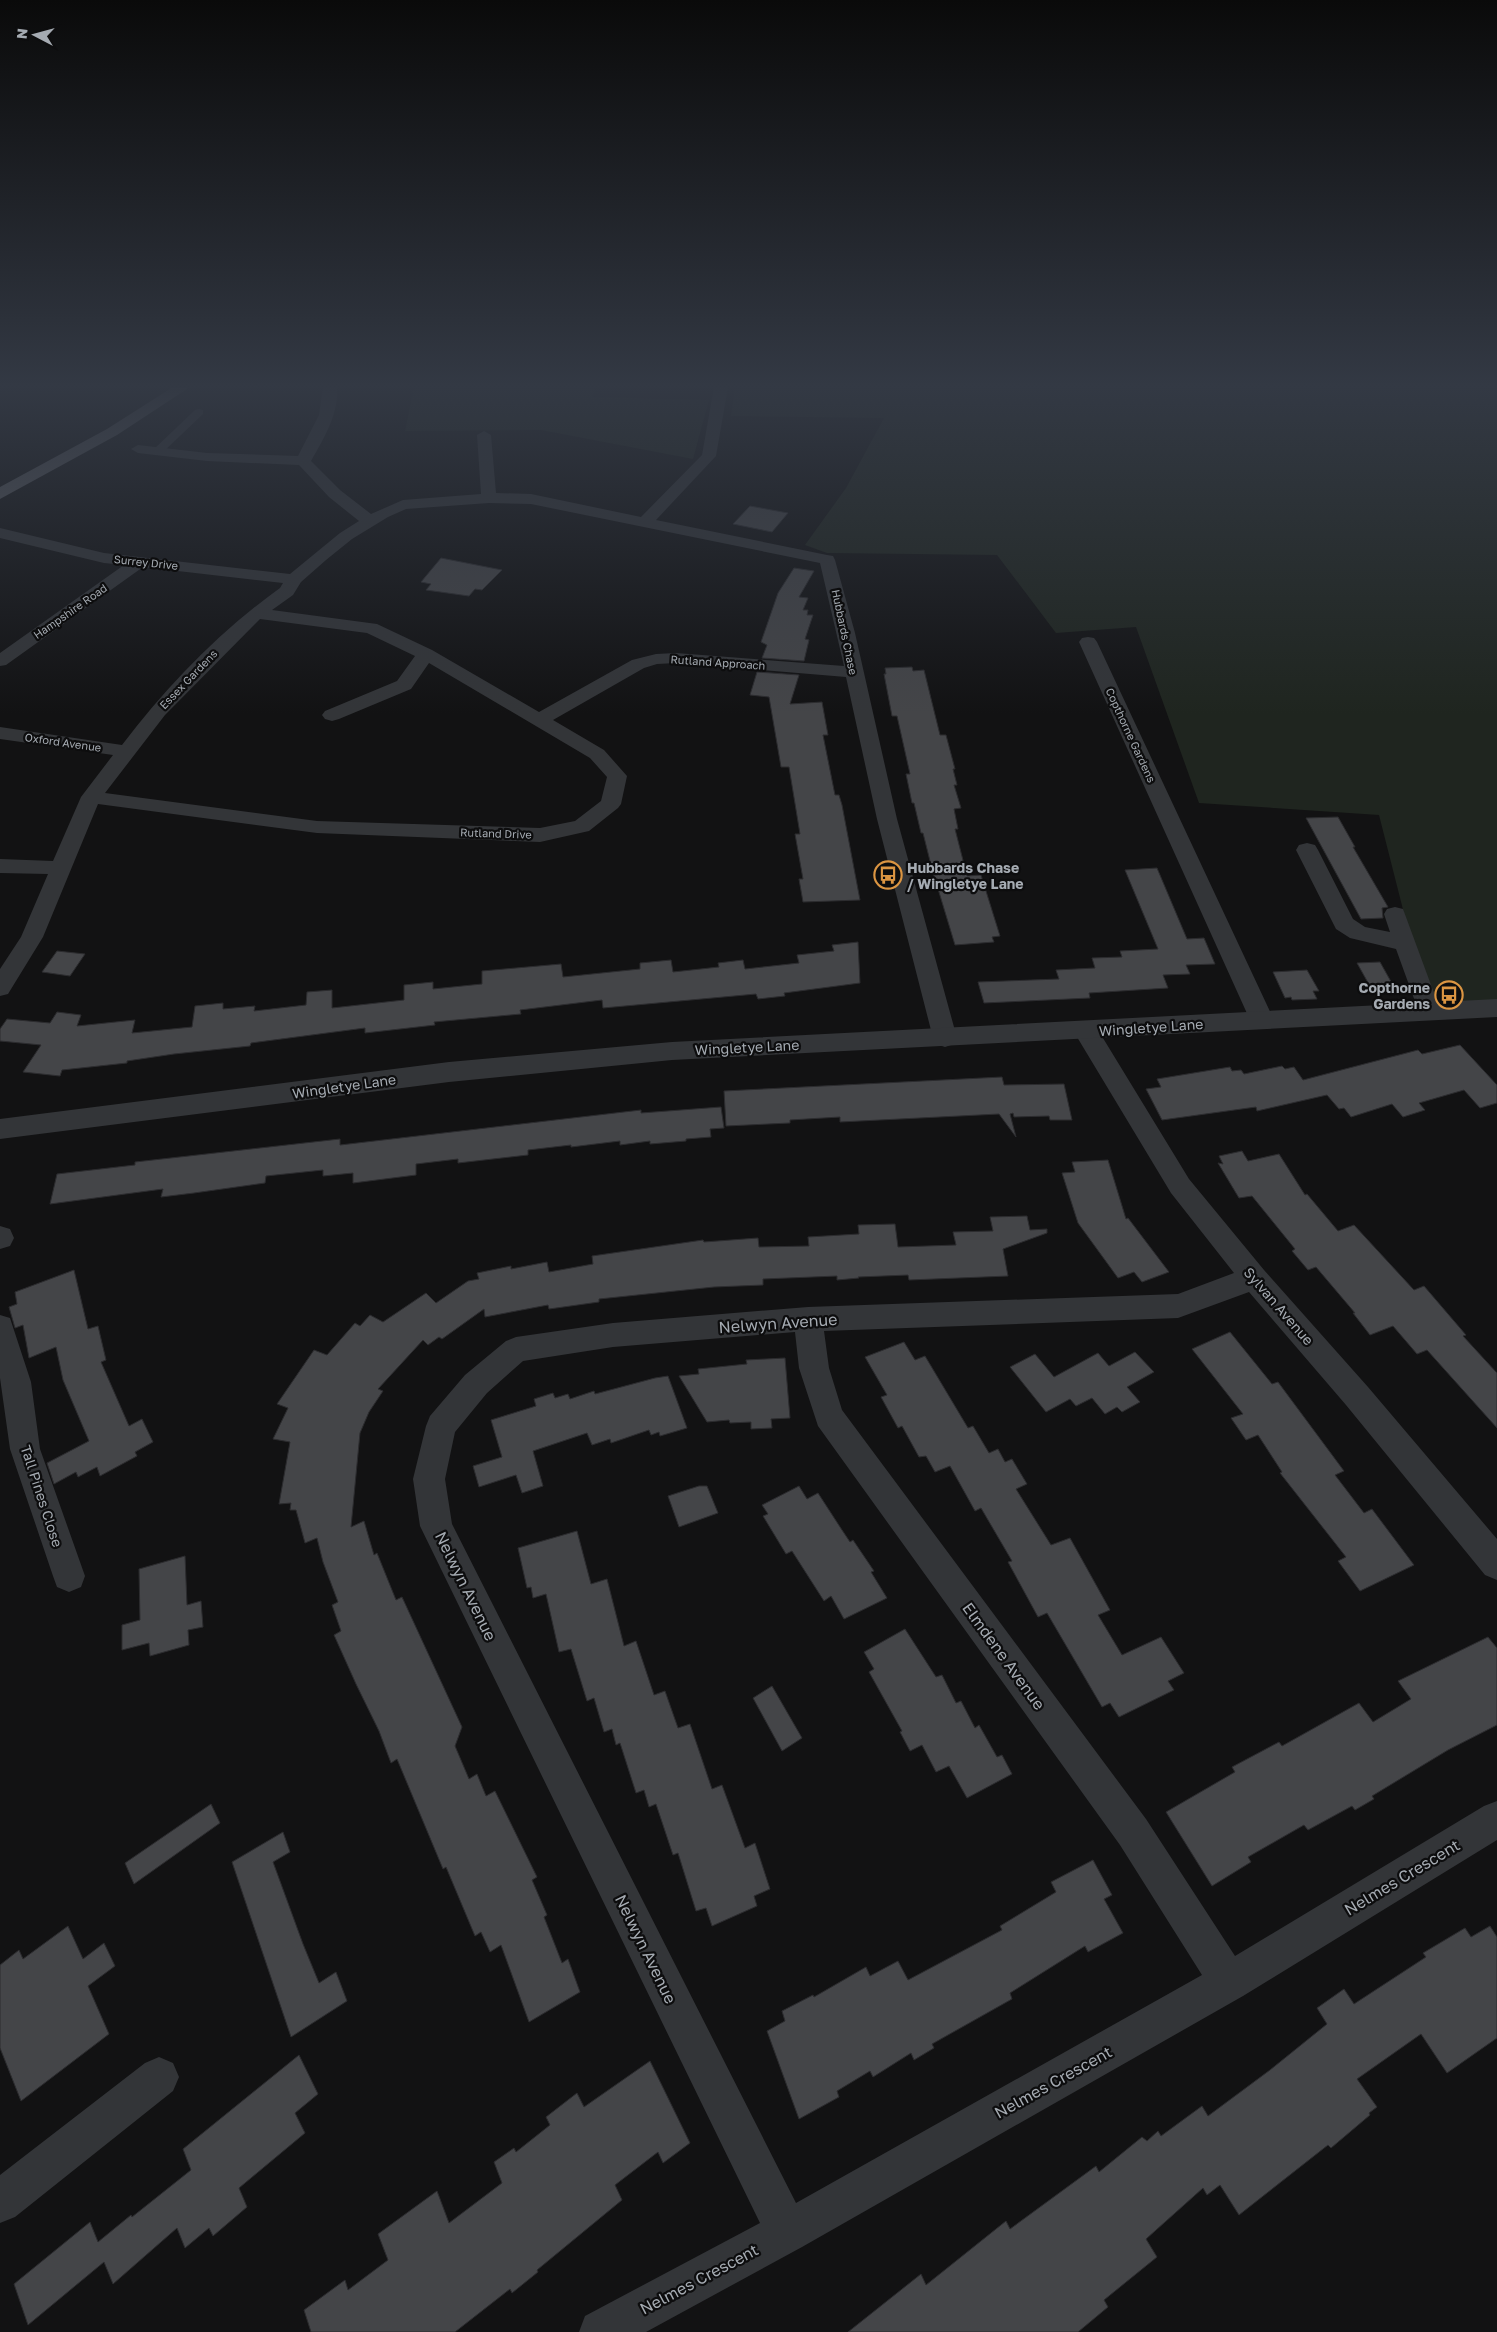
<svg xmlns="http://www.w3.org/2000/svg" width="1497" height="2332" font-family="'Golos Text',sans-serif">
<rect width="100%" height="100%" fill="#121213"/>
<path fill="#1f251f" d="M414,387h181l-2,10 116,3 -16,59 -152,-29 -136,1z
M735,387h762v620l-68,5 -50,-197 -180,-12 -63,-176 -80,6 -59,-78 -170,-2 -22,-8 41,-57 38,-70 -153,-2z"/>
<path fill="#444548" stroke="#2c2c2f" d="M750,506l38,7 -16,19 -39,-8z
M441,558l61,12 -20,20 -7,-1 -6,7 -43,-6 5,-6 -10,-2z
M794,568l20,3 -15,26 9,1 -5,12h5l-1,5h6l-8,24 4,1 -5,21 -42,-3 5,-13 -6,-3 17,-49z
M912,667l1,4 11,-1 16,65h6l9,34h-2l4,16h-3l7,23 -7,1 4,20h-3l12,47 14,-1 19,61 -8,1 2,5 -39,3 -23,-76 -9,-36h-2l-7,-30h-2l-6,-29h4l-13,-58h-5l-8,-42h2l-1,-6z
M757,672l42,3 -9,29 32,-2 6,33h-5l12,60h4l3,10 18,95 -57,2 -4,-23h4l-8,-45h5l-11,-67h-8l-12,-70 -19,-2z
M1338,817l17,30h-2l35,60 -6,1 1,10 -22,1 -55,-101z
M1157,868l30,71 17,-1 11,26 -29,1 4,9 -27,1 5,13 -79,5 1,5 -106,5 -6,-21 81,-3 -3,-9 39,-2 -3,-10 30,-1 -2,-6 38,-2 -33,-79z
M858,942l2,41 -76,10 1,3 -27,3 -2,-5 -153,14 -1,-8 -82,10 1,4 -87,8 1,3 -70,8v-5l-114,15 -1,3 -76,8 -47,7v2l-65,7 -2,6 -37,-4 18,-27 -41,-4v-12l7,-10 43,4 7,-11 24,3 -4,11 58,-6 -3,13 60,-6 3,-21 28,-3v6l32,-3 -1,5 52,-6 1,-13 25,-2v18l72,-8v-15l29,-3v7l49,-5v-13l79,-7 2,13 77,-8v-6l31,-3 2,12 46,-5 -1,-4 25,-3 2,9 54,-6 -2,-8 37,-4 -2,-6z
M57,951l28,3 -15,22 -28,-4z
M1380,962l14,25 -23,1 -14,-25z
M1307,970l12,21h-6l4,8 -25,1 -1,-3 -6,1 -12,-26z
M1460,1045l37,40v18l-17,5 -16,-18 -45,13 6,7 -22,7 -11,-13 -41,13 -7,-9 -5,1 -12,-14 -70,16 -1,-4 -94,13 -16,-31 15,-2 -4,-8 73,-12 2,4 9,-1 3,4 38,-8 3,3 9,-2 9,13 115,-30 4,4z
M1002,1077l2,8 60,-1 8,36h-22l-1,-4 -35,1 -1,-4 -3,1 6,23 -17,-23 -159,8v-5l-50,3v3l-64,3 -2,-35z
M721,1107l3,21 -14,1 1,8 -25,2v2l-36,3v-3l-30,4v-4l-49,6v-2l-43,5v5l-70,8v-4l-42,5v11l-63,8v-10l-30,3v-6l-57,6 -1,7 -71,10 -33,4 2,-8 -113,15 7,-30 78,-9v-3l205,-23v6l301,-35v3z
M1242,1151l6,10 31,-7 26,41 2,-1 31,37 16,-6 60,65 10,-4 42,49 -3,1 34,37v55l-70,-78 -10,4 -24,-28 -23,9 -17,-22h2l-39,-46 -8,3 -16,-19 3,-2 -43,-53 -13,2 -21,-35 5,1 -4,-8z
M1108,1160l18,59 2,-1 41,54 -27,10 -8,-10 -16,6 -40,-55 -16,-50 13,-1 -3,-10z
M1027,1216l3,14 17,-1v4l-44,16 5,27 -99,4 -1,-5 -50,2 1,1 -22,2v-4l-74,3v6l-49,2 -115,12v3l-50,7 -1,-4 -63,12 -1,-8 -42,30 -3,-2 -11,8 -5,-5 -45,49 5,2 -14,21 -9,21 -9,94 13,-6 10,34 3,-2 19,47 6,-3 60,130 -7,19 14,33 8,-5 9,22 9,-5 42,86 -5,3 15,35 -3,2 18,46 6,-4 12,33 -51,30 -28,-77 -11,7 -9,-20 -6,4 -29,-69 -3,2 -46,-110 -6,4 -12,-32 -23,-47 -22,-49 7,-4 -9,-26 6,-3 -15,-40 -6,-24 -12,5 -9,-33h-6l1,-7 -12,1 11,-62 -17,-3 15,-31 -11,-4 37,-54 13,5 28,-32 5,3 10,-11 13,7 43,-29 10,10 32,-22 11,-2 -2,-6 34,-7v3l36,-7 2,10 44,-8 -1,-8 111,-16 1,2 54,-4 1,9 50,-1 -1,-9 51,-3 -1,-9 37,-1 3,23 58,-2 -3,-13 40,-1 -3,-14z
M74,1270l14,59 10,-3 8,34 -5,2 28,64 13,-7 11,23 -18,10 2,4 -37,20 -3,-9 -19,10 -2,-5 -22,12 -7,-21 42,-22 -26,-61 -7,-33 -27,11 -6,-33 -8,3 -6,-21 8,-3 -2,-12z
M1230,1332l42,52 6,-2 66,89 -9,4 29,38 8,-4 42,56 -54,26 -22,-30 8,-4 -66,-84 2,-1 -24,-37 -12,5 -15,-22 12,-4 -51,-65z
M904,1342l11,18 10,-4 43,72 5,-2 16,27 9,-4 7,13 7,-3 15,25 -11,5 35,56 19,-7 40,72 -12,5 24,40 39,-18 23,36 -16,8 6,9 -55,27 -9,-14 -8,4 -55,-94 -9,4 -30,-55 4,-1 -31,-53 -6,3 -25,-45 -15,6 -9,-16 -7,1 -17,-31 -4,2 -17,-31 6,-2 -22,-38z
M1135,1352l19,20 -27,15 13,15 -18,10 -5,-5 -12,7 -13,-16 -16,8 -6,-7 -24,13 -36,-45 25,-13 19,23 44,-24 11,13z
M785,1358l5,60 -19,1 1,9 -21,1v-7l-21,1 -1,-3 -22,2 -28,-46 20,-2 -1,-5 49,-5 -1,-4z
M668,1376l19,52 -27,8 -1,-4 -8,3 -2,-5 -38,13 -1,-4 -18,6 -5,-12 -54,18 10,35 -21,7 -6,-18 -37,12 -6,-21 29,-9 -11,-37 45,-14 -2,-7 19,-6 2,5 13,-4 2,5 24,-8 1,3 60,-16z
M699,1486h8l11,27 -39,14 -11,-31z
M799,1486l8,13 11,-6 24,37 8,12 3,-2 21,31 -3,1 16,26 -43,21 -13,-23 -7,5 -32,-50 -6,3 -23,-38 5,-2 -6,-9z
M577,1531l14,53 16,-5 17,67 12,-5 18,54 11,-4 13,37 12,-4 22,65 10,-4 23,63 10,-5 15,46 -16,7 3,10 -45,20 -6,-18 -10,3 -18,-58 -5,2 -17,-51 -7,3 -5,-17 -8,3 -16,-50 -4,2 -4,-16 -8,3 -10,-34 -7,3 -16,-52 -12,3 -13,-58 -13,4 -2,-11 -4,1 -9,-40z
M185,1556l2,49 14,-4 2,26 -15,3 1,15 -39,11 -1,-13 -27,7v-25l18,-5 -1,-51z
M905,1629l31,48 6,-2 14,28 5,-2 14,27 4,-3 18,32 5,-2 10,19 -45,24 -18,-32 -13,6 -14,-27 -12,6 -10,-19 2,-1 -33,-59 5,-3 -10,-17z
M1488,1637l9,11v77l-49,25 -76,46 2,3 -19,11 -3,-4 -44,24 -4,-5 -56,32 3,5 -39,24 -46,-74 69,-40 -3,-5 47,-25 3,4 77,-43 14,19 38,-23 -13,-18z
M772,1686l30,52 -20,13 -29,-53z
M211,1804l9,19 -86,61 -9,-21z
M283,1832l7,20 -17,10 30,82 16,39 17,-11 11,29 -56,36 -59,-175z
M1093,1860l19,35 -8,4 19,34 -35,19 -3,-6 -75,47 2,6 -80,45 2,4 -20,12 -3,-7 -38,24 -3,-6 -33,20 2,6 -40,22 -32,-88 18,-10 -3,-10 31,-16 1,2 52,-30 4,9 28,-15 10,19 94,-50 -2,-4 56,-34 -5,-10z
M68,1926l15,33 21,-16 11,23 -27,20 21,48 -88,67 -21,-53v-83l19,-15 4,9z
M1490,1926l7,11v101l-50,35 -26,-39 -64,45 20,28 -8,6 1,2 -39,33 -3,-3 -89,70 -19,-30 -13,10 -4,-7 -57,51 11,18 -53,43 4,7 -30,25h-230l73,-58 5,11 80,-64 4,8 86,-63 3,6 43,-35 5,4 11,-10 3,5 41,-30 6,10 62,-46 57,-46 -10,-16 27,-19 10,15 72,-47 -3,-4 42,-25 6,9z
M299,2055l19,39 -23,19 10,20 -66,55 8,19 -34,29 -4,-8 -24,20 -8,-20 -64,56 -9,-22 -76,63 -14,-41 76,-62 8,20 33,-27 1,2 59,-47 -8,-21z
M650,2061l40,82 -27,20 -5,-11 -43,33 7,15 -85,70 1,2 -26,21 -2,-4 -55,43h-144l-7,-22 41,-30 3,10 40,-30 -10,-26 59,-43 12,32 53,-40 -8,-21 20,-14 2,4 34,-27 -4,-8 31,-24 7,14z"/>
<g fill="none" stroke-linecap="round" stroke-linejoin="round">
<path fill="#333538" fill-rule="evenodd" d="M199,409l4,1v4l-42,40h-8l-2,-2 2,-2 42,-40z"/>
<path fill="#333538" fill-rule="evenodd" d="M323,387h14c2,27 -13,51 -26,74l29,29 31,24 32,-14 78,-6 -4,-59 7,-4 7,4 5,58 35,1 110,23 61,-62 12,-68h14l-12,69 -60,64 171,35 6,1 2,4 20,73 42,186 60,219 -3,6 -9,3 -9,-3 -3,-6 -56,-219 -31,-142 -170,-14 -19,1 -13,4 -91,52 51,30 23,26 -6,28 -3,4 -29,23 -49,11 -223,-9 -219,-29 -55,133 -35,57 -8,2v-27l21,-32 27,-63 -48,-1v-14l53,2 28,-64 32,-42 -113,-16v-12l122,18c45,-59 98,-114 158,-157l3,-5 -140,-16 -137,98 -6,1v-13l124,-88 -20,-2 -104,-25v-10l104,25 186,21 50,-41 19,-12 -30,-24 -30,-32 -92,-4 -69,-8 -7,-4 7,-4 69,8 91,3 21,-41zM489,503l42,1 289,59 24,103 -168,-13 -20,1 -24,6 -93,52 -107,-62 -55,-26 -105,-14 21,-15 8,-13 25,-22 26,-21 36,-22 18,-8zM260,619l107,14 48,23 -18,25 -72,30 -3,4 3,4 7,2 7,-2 72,-30 18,-26 161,95 17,19 -6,24 -26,20 -35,7 -223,-7 -212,-28 60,-78z
M1088,637l6,1 3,4 177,378 -4,6 -8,2 -8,-2 -4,-6 -171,-378 3,-4z
M1307,843l8,2 3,5 35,69 12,8 25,5 -6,-18 3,-5 8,-2 8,2 38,103 -4,6 -8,2 -8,-2 -25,-69 -46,-11 -14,-9 -40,-79 3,-5z
M1086,1022l9,3 94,154 75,91 104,117 129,152v41l-12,-5 -139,-170 -97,-113 -71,26 -354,13 5,37 13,42 304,409 89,137 249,-150 13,-5v39l-254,156 -441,251 -156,85h-67l6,-16 175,-93 -340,-697 -7,-47 13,-53 4,-10 35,-41 41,-34 10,-4 97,-14 195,-16 370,-13 56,-21 -63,-80 -94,-156 -3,-6 3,-6zM795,1332l4,36 19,58 302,419 82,130 -406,228 -344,-679 -7,-45 10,-47 32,-39 36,-32 90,-14z
M0,1226l10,3 4,9 -4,8 -10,3z
M0,1315l10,3 21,64 9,67 45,127 -4,11 -12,5 -12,-5 -4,-11 -43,-127 -10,-71z
M159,2057l14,6 6,14 -6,14 -158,126 -15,6v-48l145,-112z"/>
<path fill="#333538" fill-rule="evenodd" d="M1497,999v18l-825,43 -223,22 -449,57v-20l449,-57 223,-20z"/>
<path fill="#585a5f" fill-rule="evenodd" d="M173,387h17l-73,48 -117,64v-12l107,-58z"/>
</g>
<linearGradient id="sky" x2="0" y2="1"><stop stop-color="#0a0a0a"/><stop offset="0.54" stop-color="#333944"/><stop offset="1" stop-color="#333944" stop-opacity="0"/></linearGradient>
<rect width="1497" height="714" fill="url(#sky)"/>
<defs>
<g id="bus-ring" transform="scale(1.4375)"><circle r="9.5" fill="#0d0d0e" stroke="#db9542" stroke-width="1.5"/><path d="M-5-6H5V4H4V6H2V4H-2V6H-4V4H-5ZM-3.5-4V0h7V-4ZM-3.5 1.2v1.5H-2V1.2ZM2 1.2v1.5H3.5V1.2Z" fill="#db9542"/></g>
</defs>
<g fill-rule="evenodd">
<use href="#bus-ring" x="888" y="875"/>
<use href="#bus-ring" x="1449" y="995"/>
</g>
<g text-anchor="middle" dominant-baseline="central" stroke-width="4.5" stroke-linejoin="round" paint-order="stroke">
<g font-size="11" fill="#a5abb2" stroke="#0d0d0e">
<text transform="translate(146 562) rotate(6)">Surrey Drive</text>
<text transform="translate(70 611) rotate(-35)">Hampshire Road</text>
<text transform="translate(845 632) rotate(78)">Hubbards Chase</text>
<text transform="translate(718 662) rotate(4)">Rutland Approach</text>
<text transform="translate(188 679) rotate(-46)">Essex Gardens</text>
<text transform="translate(1131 735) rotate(65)">Copthorne Gardens</text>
<text transform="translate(63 742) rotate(8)">Oxford Avenue</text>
<text transform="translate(496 833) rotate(2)">Rutland Drive</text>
</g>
<g font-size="14" font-weight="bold" fill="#a5abb2" stroke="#0d0d0e" text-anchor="start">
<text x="907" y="867">Hubbards Chase<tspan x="907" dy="16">/ Wingletye Lane</tspan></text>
<text x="1430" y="987" text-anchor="end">Copthorne<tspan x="1430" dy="16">Gardens</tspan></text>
</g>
<g font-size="14" fill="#a5abb2" stroke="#0d0d0e">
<text transform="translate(1151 1027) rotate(-4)">Wingletye Lane</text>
<text transform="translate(747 1047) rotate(-3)">Wingletye Lane</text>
<text transform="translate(344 1086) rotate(-8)">Wingletye Lane</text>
<text transform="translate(1279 1306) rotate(49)">Sylvan Avenue</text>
<text transform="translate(42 1496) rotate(72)">Tall Pines Close</text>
</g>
<g font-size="16" fill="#a5abb2" stroke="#0d0d0e">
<text transform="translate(778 1323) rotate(-4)">Nelwyn Avenue</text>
<text transform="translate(466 1586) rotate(64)">Nelwyn Avenue</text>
<text transform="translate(1004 1656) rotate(54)">Elmdene Avenue</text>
<text transform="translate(1402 1877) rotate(-31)">Nelmes Crescent</text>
<text transform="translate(646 1949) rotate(64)">Nelwyn Avenue</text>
<text transform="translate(1053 2082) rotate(-29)">Nelmes Crescent</text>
<text transform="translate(699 2279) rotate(-28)">Nelmes Crescent</text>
</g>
</g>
<g transform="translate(35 35) rotate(276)" stroke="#0d0d0e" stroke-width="4" paint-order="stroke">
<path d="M0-4L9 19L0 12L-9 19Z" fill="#a5abb2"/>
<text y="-8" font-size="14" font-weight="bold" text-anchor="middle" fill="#a5abb2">N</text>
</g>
</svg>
